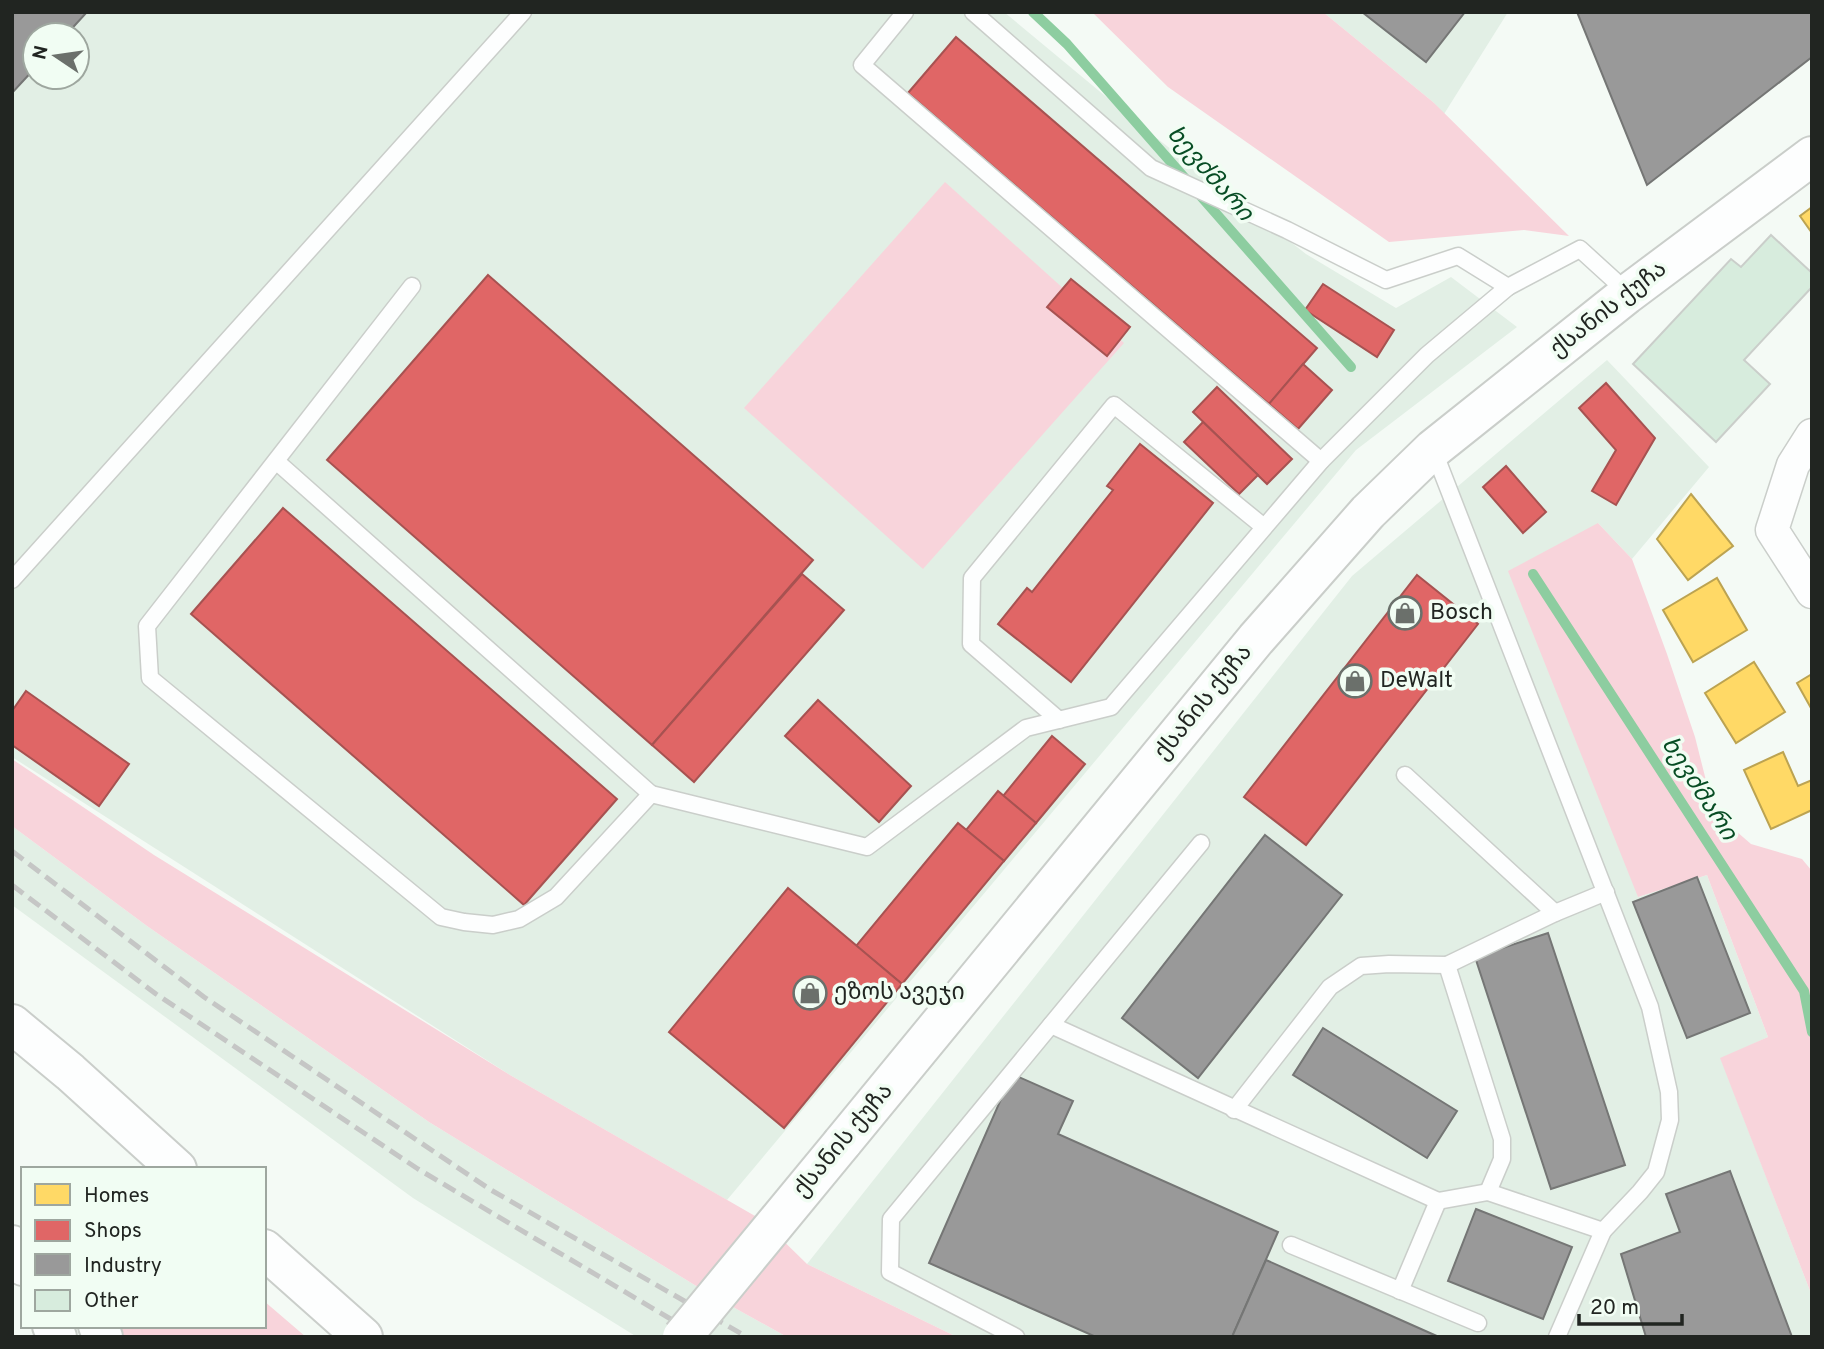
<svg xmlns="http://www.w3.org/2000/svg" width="1824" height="1349" viewBox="0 0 1824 1349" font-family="Overpass,'Noto Sans Georgian',sans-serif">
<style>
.built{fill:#e2efe5;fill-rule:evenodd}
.green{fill:#f8d4db}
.homes{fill:#ffd966;stroke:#bca351;stroke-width:2}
.shops{fill:#e06666;stroke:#a75251;stroke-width:2}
.industry{fill:#999;stroke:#757675;stroke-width:2}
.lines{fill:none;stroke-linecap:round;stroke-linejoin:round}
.stream{stroke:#8dcda0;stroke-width:10}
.building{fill:#d7ecdd;stroke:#caceca;stroke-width:2}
.lane-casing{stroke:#caceca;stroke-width:19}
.street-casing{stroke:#caceca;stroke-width:35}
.secondary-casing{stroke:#caceca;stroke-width:42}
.primary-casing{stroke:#caceca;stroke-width:42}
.lane{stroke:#fdfefe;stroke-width:16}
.street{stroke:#fdfefe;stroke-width:32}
.secondary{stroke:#fdfefe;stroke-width:38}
.primary{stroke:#fdfefe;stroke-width:38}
.rail{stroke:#c5c6c5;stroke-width:5;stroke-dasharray:14 7;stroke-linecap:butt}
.primary-bridge-casing{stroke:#caceca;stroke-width:42;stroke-linecap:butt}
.primary-bridge{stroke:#fdfefe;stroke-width:38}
.labels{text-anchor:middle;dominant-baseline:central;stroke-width:7;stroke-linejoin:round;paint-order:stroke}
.street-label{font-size:23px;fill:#212521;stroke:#f1fdf3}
.poi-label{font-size:23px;fill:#212521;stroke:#f1fdf3;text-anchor:start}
.water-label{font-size:24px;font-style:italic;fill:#074d24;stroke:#f1fdf3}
</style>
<rect width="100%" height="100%" fill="#f4faf5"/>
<g class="built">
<path d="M12,12H1004L1145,129L1306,254L1396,308L1451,277L1517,327L1356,450L727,1200L510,1075L12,757ZM35,35H77V77H35Z"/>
<polygon points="1323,12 1508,12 1444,114 1433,102"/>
<polygon points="1607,360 1709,467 1632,559 1598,523 1638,897 1707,875 1768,1037 1721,1059 1812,1296 1812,1337 957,1337 807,1264 1352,576"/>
<polygon points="12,826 147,926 429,1122 706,1292 787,1337 637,1337 413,1198 12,905"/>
</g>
<g class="green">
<polygon points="1092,12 1323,12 1433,102 1569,236 1524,230 1389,242 1168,87"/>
<polygon points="945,182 1124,343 923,569 744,408"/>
<polygon points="1598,523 1632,559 1667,654 1695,737 1714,812 1751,844 1802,859 1812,871 1812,1296 1720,1058 1768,1037 1707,875 1638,897 1508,571"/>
<polygon points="12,759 154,855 510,1075 762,1220 807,1264 957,1337 787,1337 706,1292 429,1122 147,926 12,826"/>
<polygon points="264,1301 306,1337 112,1337 105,1326 264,1326"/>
</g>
<g class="homes">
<polygon points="1812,207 1812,233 1800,216"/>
<polygon points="1691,494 1733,546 1688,580 1657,539"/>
<polygon points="1717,578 1747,630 1693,662 1663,610"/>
<polygon points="1754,662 1785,712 1736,743 1705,693"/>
<polygon points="1812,674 1812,710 1797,683"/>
<polygon points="1783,752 1798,786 1812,780 1812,810 1771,829 1744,770"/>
</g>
<g class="shops">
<polygon points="956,37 1317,348 1269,404 908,93"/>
<polygon points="488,275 813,560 652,745 327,460"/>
<polygon points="1071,279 1130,327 1107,356 1047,307"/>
<polygon points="1323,284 1394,330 1377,357 1305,310"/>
<polygon points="1303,364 1332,390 1298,429 1269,404"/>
<polygon points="1606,383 1655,438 1616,505 1592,491 1616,450 1579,408"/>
<polygon points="1217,387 1292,459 1267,484 1193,412"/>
<polygon points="1203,422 1258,475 1239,494 1184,442"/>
<polygon points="1140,444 1213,503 1071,682 998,624 1027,588 1032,592 1113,490 1107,486"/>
<polygon points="1506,466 1546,512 1523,533 1483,487"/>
<polygon points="283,508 617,799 524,905 191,614"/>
<polygon points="802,574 844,610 694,782 652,745"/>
<polygon points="1417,575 1478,624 1306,845 1244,797"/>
<polygon points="26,691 129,764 99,806 12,745 12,711"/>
<polygon points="818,700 911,786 879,822 785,736"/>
<polygon points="1052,736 1085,764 1036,823 1003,796"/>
<polygon points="998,791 1036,823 1004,861 966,830"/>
<polygon points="958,823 1004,861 902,984 856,946"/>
<polygon points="788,888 902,984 784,1128 669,1032"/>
</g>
<g class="industry">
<polygon points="12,12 87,12 66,35 35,35 35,68 12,93"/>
<polygon points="1362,12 1465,12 1426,62"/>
<polygon points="1577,12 1812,12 1812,57 1647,185"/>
<polygon points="1265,835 1342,895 1198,1078 1122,1018"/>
<polygon points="1697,877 1750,1013 1687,1038 1633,902"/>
<polygon points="1548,933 1625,1165 1551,1189 1475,957"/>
<polygon points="1323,1028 1457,1111 1427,1158 1293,1075"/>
<polygon points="1012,1074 1073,1101 1058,1134 1278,1232 1232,1337 1096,1337 929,1263"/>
<polygon points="1730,1171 1792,1337 1646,1337 1621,1254 1680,1232 1666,1194"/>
<polygon points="1476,1209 1572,1247 1543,1319 1448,1281"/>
<polygon points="1266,1260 1439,1337 1232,1337"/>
</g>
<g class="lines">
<g class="stream">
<polyline points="1033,12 1067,44 1351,367"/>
<polyline points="1533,574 1804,991 1812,1032"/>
</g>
</g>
<polygon class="building" points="1771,235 1812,273 1812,287 1744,360 1770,384 1716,442 1633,364 1731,259 1741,267"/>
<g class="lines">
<defs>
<g id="lane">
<polyline points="905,12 862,65 1321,461"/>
<polyline points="973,12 1151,168 1287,230 1386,280 1458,256 1508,287 1580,249 1614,280 1626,295"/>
<polyline points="412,286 147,626 150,678 441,917 464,922 493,925 519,919 556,897 651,794 867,847 1026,728 1111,707 1321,461 1427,355 1508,287"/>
<polyline points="276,461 651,794"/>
<polyline points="12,580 523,12"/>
<polyline points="1059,720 971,644 972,578 1114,405 1264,527"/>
<polyline points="1405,775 1555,913"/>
<polyline points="1051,1025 1438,1201 1488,1192 1603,1231 1640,1192 1656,1172 1670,1120 1669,1092 1650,1007 1433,449"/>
<polyline points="1234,1110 1330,987 1361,966 1389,964 1447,965"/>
<polyline points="1488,1192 1502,1159 1502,1139 1447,965 1555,913 1606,892"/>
<polyline points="1291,1245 1478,1323"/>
<polyline points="1400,1291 1438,1201"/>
<polyline points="1016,1337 890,1272 891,1219 1201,843"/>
<polyline points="1557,1337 1603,1231"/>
</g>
<polyline id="street" points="1812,435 1793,465 1772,530 1812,592"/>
<g id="secondary">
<polyline points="12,1024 70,1072 177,1169"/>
<polyline points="12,1245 23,1266"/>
<polyline points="52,1326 57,1337"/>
</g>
<g id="primary">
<polyline points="842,1143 1256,639 1368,512 1433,449 1626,295 1812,156"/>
<polyline points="264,1249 363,1337"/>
<polyline points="98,1326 103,1337"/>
</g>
</defs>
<use href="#lane" class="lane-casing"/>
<use href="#street" class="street-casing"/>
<use href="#secondary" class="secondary-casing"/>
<use href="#primary" class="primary-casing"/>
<use href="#lane" class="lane"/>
<use href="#street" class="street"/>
<use href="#secondary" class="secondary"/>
<use href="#primary" class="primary"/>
<g class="rail">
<polyline points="12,851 204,997 491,1190 747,1337"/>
<polyline points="12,885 156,994 418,1169 701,1337"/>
</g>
<defs>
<polyline id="primary-bridge" points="682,1337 842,1143"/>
</defs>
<use href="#primary-bridge" class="primary-bridge-casing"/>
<use href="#primary-bridge" class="primary-bridge"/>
</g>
<defs>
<symbol id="shop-ring" viewBox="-11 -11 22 22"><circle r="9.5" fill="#f1fdf3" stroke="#6b706b" stroke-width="1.5"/><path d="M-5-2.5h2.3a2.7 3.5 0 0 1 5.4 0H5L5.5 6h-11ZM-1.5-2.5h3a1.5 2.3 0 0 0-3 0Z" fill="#6b706b"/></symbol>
</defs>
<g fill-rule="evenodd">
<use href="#shop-ring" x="1386" y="594" width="38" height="38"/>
<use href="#shop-ring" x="1336" y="662" width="38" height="38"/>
<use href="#shop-ring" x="791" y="974" width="38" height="38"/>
</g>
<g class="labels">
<g class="street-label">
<text transform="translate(1609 310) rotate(-38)">ქსანის ქუჩა</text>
<text transform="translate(1204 703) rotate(-51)">ქსანის ქუჩა</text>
<text transform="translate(844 1141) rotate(-50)">ქსანის ქუჩა</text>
</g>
<g class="poi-label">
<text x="1430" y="613">Bosch</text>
<text x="1380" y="681">DeWalt</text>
<text x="834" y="993">ეზოს ავეჯი</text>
</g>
<g class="water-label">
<text transform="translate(1209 174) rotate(49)">ხევძმარი</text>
<text transform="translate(1698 789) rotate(57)">ხევძმარი</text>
</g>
</g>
<rect width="1824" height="1349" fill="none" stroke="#212521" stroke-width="28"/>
<rect x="21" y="1167" width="245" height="161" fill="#f1fdf3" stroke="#9ea79f" stroke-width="2"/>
<rect x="35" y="1184" width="35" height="21" fill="#ffd966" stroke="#9ea79f" stroke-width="2"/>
<text x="84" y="1202" font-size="21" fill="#212521">Homes</text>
<rect x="35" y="1220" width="35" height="21" fill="#e06666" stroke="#9ea79f" stroke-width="2"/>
<text x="84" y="1237" font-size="21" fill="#212521">Shops</text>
<rect x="35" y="1254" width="35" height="21" fill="#999999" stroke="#9ea79f" stroke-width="2"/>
<text x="84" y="1272" font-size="21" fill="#212521">Industry</text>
<rect x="35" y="1290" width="35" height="21" fill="#d7ecdd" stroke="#9ea79f" stroke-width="2"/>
<text x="84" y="1307" font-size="21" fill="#212521">Other</text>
<g transform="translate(56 56) rotate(283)"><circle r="33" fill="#f1fdf3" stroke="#9ea79f" stroke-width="2"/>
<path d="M0-5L12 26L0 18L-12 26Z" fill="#6b706b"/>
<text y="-10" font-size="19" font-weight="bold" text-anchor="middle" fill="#212521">N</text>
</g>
<path d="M1579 1314v10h103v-10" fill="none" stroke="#212521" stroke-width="3.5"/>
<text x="1590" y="1314" font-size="21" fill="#212521" stroke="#f1fdf3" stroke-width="5" paint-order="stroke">20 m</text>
</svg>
